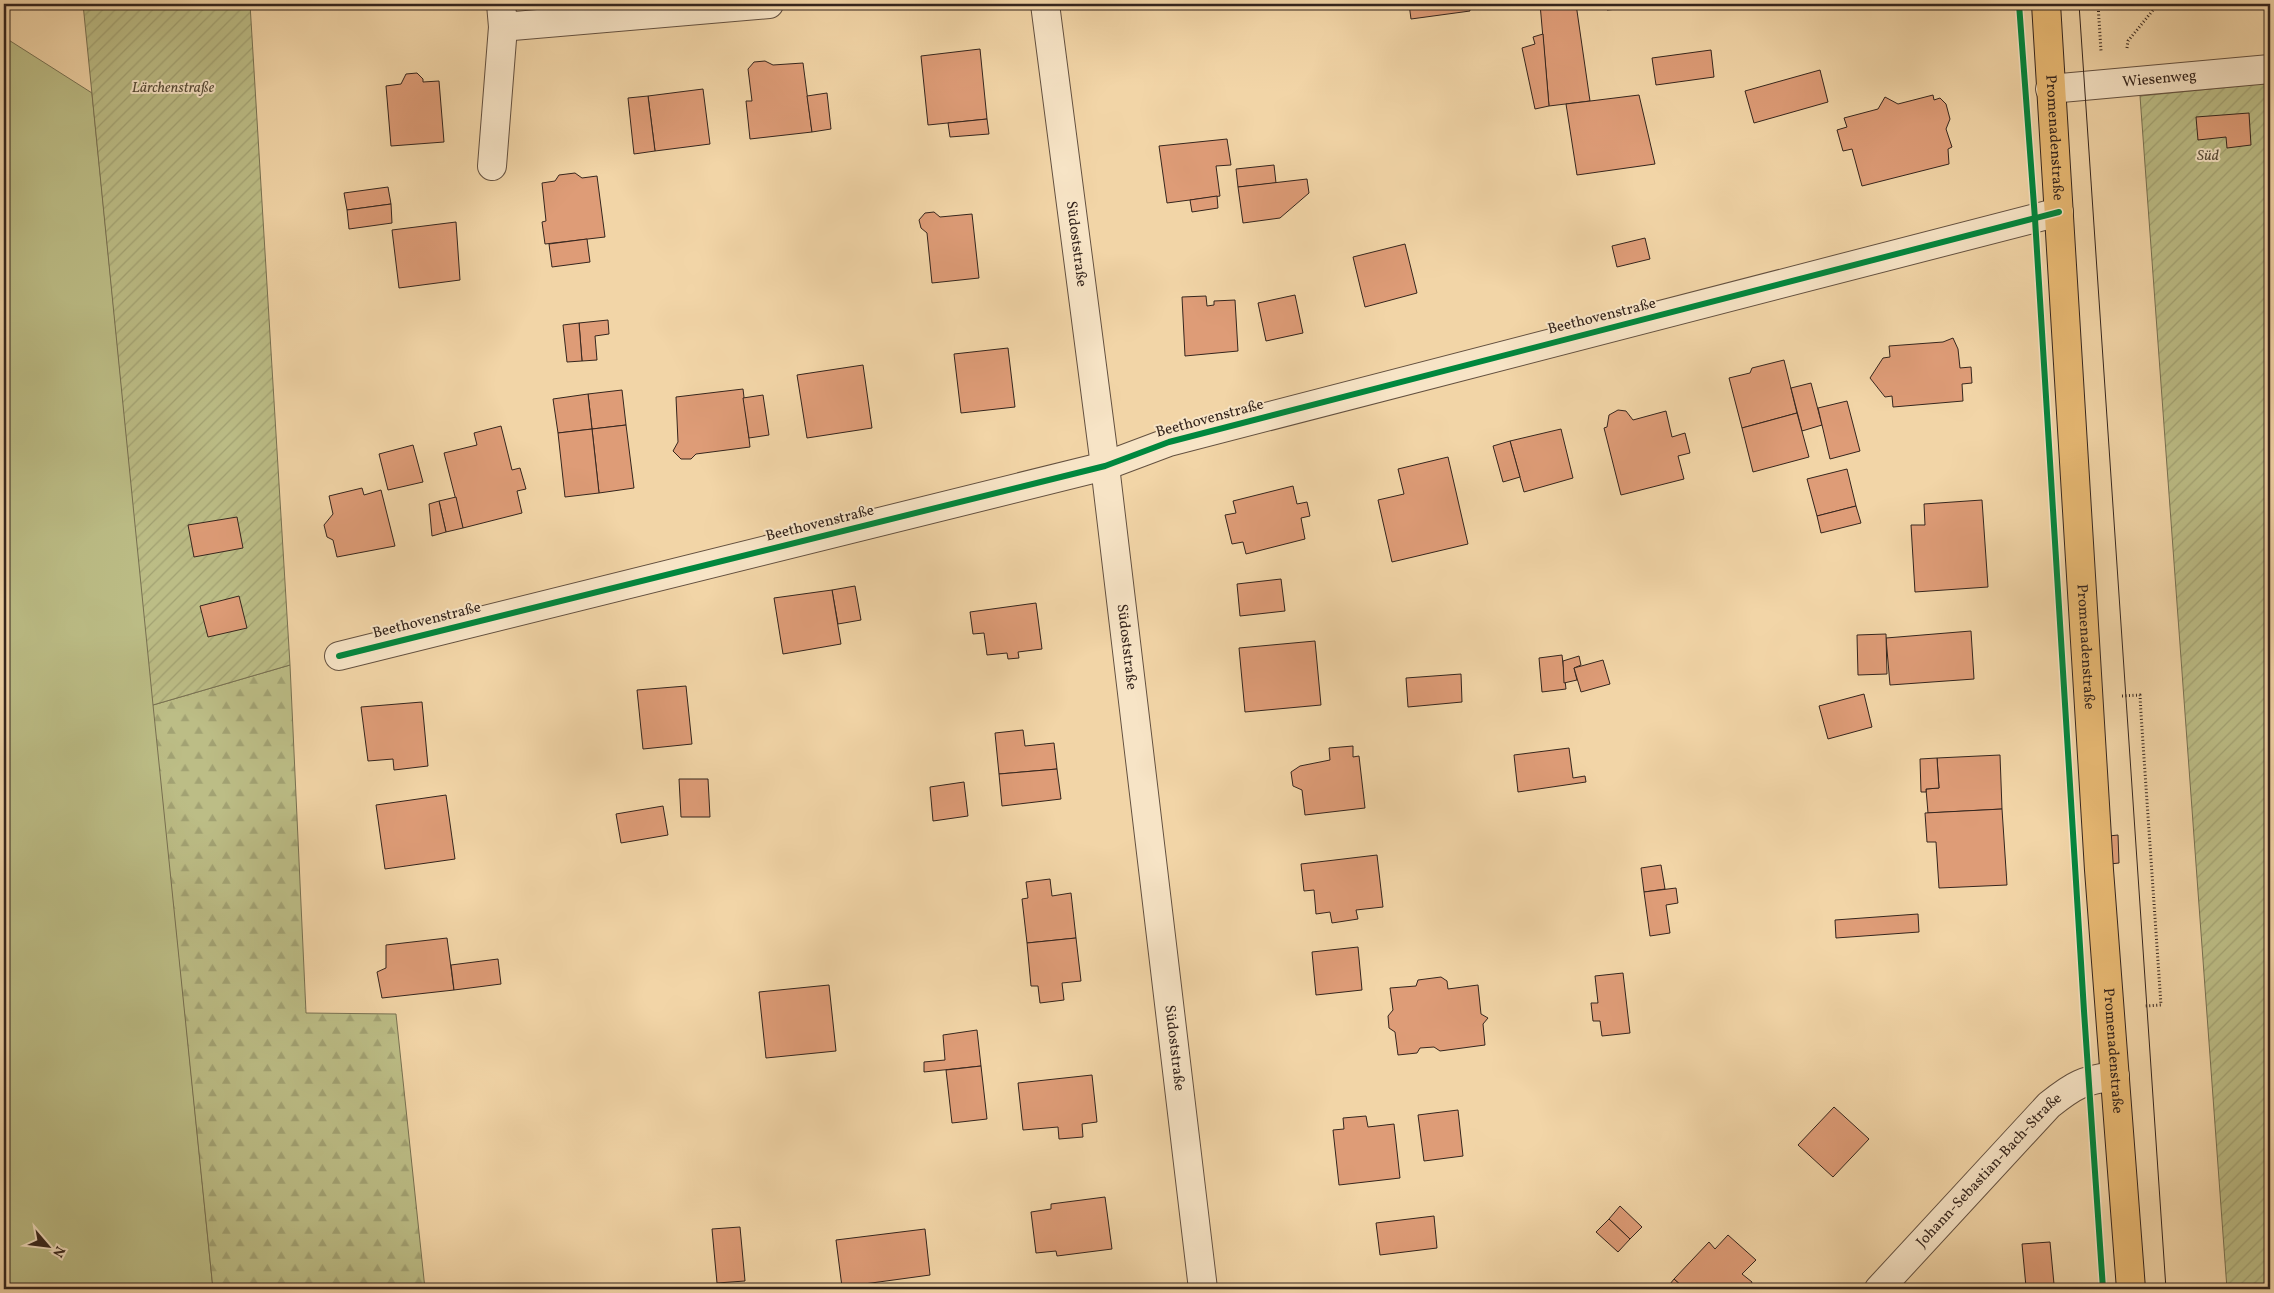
<svg xmlns="http://www.w3.org/2000/svg" width="2274" height="1293" viewBox="0 0 2274 1293" font-family="Vollkorn,serif">
<style>
.grass{fill:#bcbd86;stroke:#787152}
.forest{fill:url(#forest-firs);stroke:#787152}
.garden{fill:url(#garden-furrows);stroke:#787152}
.building{fill:#de9c77;stroke:#35251d}
.lines{fill:none;stroke-linecap:round;stroke-linejoin:round}
.minor-casing{stroke:#645140;stroke-width:30}
.major-casing{stroke:#35251d;stroke-width:30}
.path{stroke:#35251d;stroke-width:3;stroke-dasharray:1 2.5;stroke-linecap:butt}
.minor{stroke:#f7e4c6;stroke-width:28}
.major{stroke:#e9ba74;stroke-width:28}
.tram{stroke:#35251d;stroke-width:1}
.cycleway-casing{stroke:#f7e4c6;stroke-width:9}
.cycleway{stroke:#00873e;stroke-width:6}
.labels{text-anchor:middle;dominant-baseline:central;stroke-width:4;stroke-linejoin:round;paint-order:stroke}
.street-label{font-size:15px;fill:#35251d;stroke:#f7e4c6}
.park-label{font-size:15px;font-style:italic;fill:#574b37;stroke:#f7e4c6}
</style>
<defs>
<pattern id="forest-firs" width="22" height="20" patternUnits="userSpaceOnUse" patternTransform="scale(1.25)"><rect width="22" height="20" fill="#bcbd86"/><path d="M5 1l3.5 6h-7zM16 11l3.5 6h-7z" fill="#a2a273"/></pattern>
<pattern id="garden-furrows" width="10" height="10" patternUnits="userSpaceOnUse" patternTransform="scale(1.25)"><rect width="10" height="10" fill="#bcbd86"/><path d="M-1 1l2-2M0 10L10 0M9 11l2-2" fill="none" stroke="#a2a273"/></pattern>
</defs>
<rect width="100%" height="100%" fill="#f2d5a7"/>
<filter id="stains"><feTurbulence type="fractalNoise" baseFrequency=".004" numOctaves="4"/><feColorMatrix values="0 0 0 0 .2 0 0 0 0 .09 0 0 0 0 .02 0 0 0 .5 -.17"/></filter>
<radialGradient id="worn" r=".72"><stop offset=".6" stop-color="#630" stop-opacity="0"/><stop offset="1" stop-color="#630" stop-opacity=".3"/></radialGradient>
<polygon class="grass" points="4,37 92,93 213,1289 4,1289"/>
<polygon class="forest" points="290,665 306,1013 396,1014 425,1289 213,1289 153,705"/>
<g class="garden">
<polygon points="83,4 250,4 290,665 153,705"/>
<polygon points="2270,83 2270,1289 2227,1289 2140,96"/>
</g>
<g class="building">
<polygon points="364,4 387,4 364,7"/>
<polygon points="1409,4 1469,4 1470,11 1411,19"/>
<polygon points="1540,4 1576,4 1590,101 1549,106"/>
<polygon points="1607,4 1672,4 1607,10"/>
<polygon points="1543,34 1549,106 1535,109 1522,48 1535,44 1533,37"/>
<polygon points="980,49 987,119 928,125 921,56"/>
<polygon points="1711,50 1714,77 1656,85 1652,58"/>
<polygon points="765,61 773,65 803,63 812,132 750,139 746,101 752,101 748,69 754,62"/>
<polygon points="1820,70 1828,102 1754,123 1745,91"/>
<polygon points="417,73 423,79 423,82 439,81 444,142 391,146 386,86 401,84 406,74"/>
<polygon points="703,89 710,144 655,151 648,96"/>
<polygon points="827,93 831,129 812,132 807,96"/>
<polygon points="1639,95 1655,164 1577,175 1566,104"/>
<polygon points="1933,95 1934,100 1940,98 1946,104 1950,119 1946,129 1952,147 1948,149 1949,164 1862,186 1852,149 1843,151 1837,130 1847,127 1844,118 1878,109 1885,97 1898,104"/>
<polygon points="648,96 655,151 634,154 628,98"/>
<polygon points="2249,113 2251,145 2227,148 2226,137 2198,140 2196,117"/>
<polygon points="987,119 989,134 950,137 948,123"/>
<polygon points="1227,139 1231,165 1216,166 1220,196 1167,203 1159,146"/>
<polygon points="1274,165 1276,183 1238,187 1236,169"/>
<polygon points="575,173 582,178 597,176 605,237 545,244 542,222 546,221 542,183 555,181 559,175"/>
<polygon points="1307,179 1309,193 1280,218 1243,223 1238,187"/>
<polygon points="388,187 391,204 347,210 344,193"/>
<polygon points="1217,196 1218,208 1192,212 1190,200"/>
<polygon points="391,204 392,223 349,229 347,210"/>
<polygon points="934,212 940,217 972,214 979,278 932,283 927,233 921,228 919,220 925,213"/>
<polygon points="456,222 460,280 399,288 392,230"/>
<polygon points="1645,238 1650,259 1617,267 1612,246"/>
<polygon points="587,239 590,262 552,267 549,244"/>
<polygon points="1405,244 1417,293 1365,307 1353,257"/>
<polygon points="1295,295 1303,333 1266,341 1258,303"/>
<polygon points="1206,296 1207,306 1214,305 1214,301 1235,300 1238,351 1185,356 1182,297"/>
<polygon points="608,320 609,334 595,336 597,360 582,361 579,323"/>
<polygon points="579,323 582,361 567,362 563,325"/>
<polygon points="1953,338 1958,349 1960,368 1971,367 1972,383 1962,384 1963,401 1893,407 1892,396 1885,397 1870,378 1883,358 1890,357 1889,346 1943,342"/>
<polygon points="1008,348 1015,407 961,413 954,354"/>
<polygon points="1784,360 1797,413 1742,428 1729,378 1750,373 1752,368"/>
<polygon points="863,365 872,428 807,438 797,375"/>
<polygon points="1811,383 1822,425 1802,431 1791,388"/>
<polygon points="743,389 750,447 696,454 691,459 681,459 673,451 678,442 676,397"/>
<polygon points="622,390 626,425 592,429 588,394"/>
<polygon points="588,394 592,429 558,433 553,399"/>
<polygon points="763,395 769,435 749,438 743,398"/>
<polygon points="1847,401 1860,451 1830,459 1818,408"/>
<polygon points="1618,410 1626,411 1633,420 1666,411 1672,437 1685,433 1690,453 1678,456 1684,479 1621,495 1604,428 1607,427 1609,415"/>
<polygon points="1797,413 1809,457 1753,472 1742,428"/>
<polygon points="626,425 634,488 599,493 592,429"/>
<polygon points="501,426 512,470 520,468 526,489 517,491 522,513 463,528 444,453 477,445 474,433"/>
<polygon points="592,429 599,493 565,497 558,433"/>
<polygon points="1561,429 1573,478 1524,492 1510,441"/>
<polygon points="1510,441 1520,477 1503,482 1493,446"/>
<polygon points="413,445 423,482 388,490 379,454"/>
<polygon points="1448,457 1468,544 1392,562 1378,500 1404,494 1398,469"/>
<polygon points="1847,469 1856,506 1817,516 1807,479"/>
<polygon points="1293,486 1297,504 1307,502 1310,516 1301,518 1305,539 1246,554 1243,542 1232,544 1225,515 1236,513 1233,501"/>
<polygon points="362,488 364,495 381,490 395,546 337,557 333,540 327,537 324,525 333,514 329,496"/>
<polygon points="456,497 463,528 446,532 439,501"/>
<polygon points="1982,500 1988,587 1915,592 1911,525 1925,525 1924,504"/>
<polygon points="439,501 446,532 432,536 429,504"/>
<polygon points="1856,506 1861,523 1821,533 1817,516"/>
<polygon points="237,517 243,548 194,557 188,525"/>
<polygon points="1281,579 1285,611 1240,616 1237,584"/>
<polygon points="855,586 861,620 838,624 832,590"/>
<polygon points="832,590 841,644 783,654 774,598"/>
<polygon points="239,596 247,628 208,637 200,606"/>
<polygon points="1036,603 1042,649 1018,652 1019,658 1008,659 1007,653 987,655 984,633 973,634 970,612"/>
<polygon points="1971,631 1974,679 1890,685 1886,638"/>
<polygon points="1886,634 1887,674 1858,675 1857,635"/>
<polygon points="1315,641 1321,705 1245,712 1239,648"/>
<polygon points="1562,655 1566,689 1542,692 1539,658"/>
<polygon points="1579,656 1581,665 1574,668 1577,680 1564,683 1563,661"/>
<polygon points="1603,660 1610,684 1581,692 1574,668"/>
<polygon points="1461,674 1462,702 1408,707 1406,678"/>
<polygon points="686,686 692,744 643,749 637,690"/>
<polygon points="1864,694 1872,727 1828,739 1819,706"/>
<polygon points="422,702 428,766 394,770 393,759 368,761 361,707"/>
<polygon points="1023,730 1025,746 1054,743 1057,769 999,774 995,733"/>
<polygon points="1353,746 1353,757 1359,756 1365,808 1305,815 1302,790 1293,786 1291,772 1300,766 1330,760 1329,748"/>
<polygon points="1569,748 1573,778 1585,776 1586,782 1518,792 1514,755"/>
<polygon points="2000,755 2002,809 1928,813 1926,789 1939,788 1937,758"/>
<polygon points="1937,758 1939,788 1926,789 1926,792 1921,792 1920,759"/>
<polygon points="1057,769 1061,799 1002,806 999,774"/>
<polygon points="679,779 708,779 710,817 681,817"/>
<polygon points="964,782 968,816 933,821 930,787"/>
<polygon points="446,795 455,859 385,869 376,805"/>
<polygon points="663,806 668,835 621,843 616,814"/>
<polygon points="2002,809 2007,885 1939,888 1936,842 1927,842 1925,813"/>
<polygon points="2118,835 2119,863 2110,864 2109,836"/>
<polygon points="1377,855 1383,907 1356,910 1358,919 1332,923 1330,912 1316,914 1314,890 1304,891 1301,864"/>
<polygon points="1661,865 1665,889 1644,892 1641,868"/>
<polygon points="1050,879 1052,896 1071,893 1076,938 1027,943 1022,899 1028,898 1026,882"/>
<polygon points="1676,888 1678,903 1666,905 1670,933 1650,936 1644,892"/>
<polygon points="1918,914 1919,932 1836,938 1835,920"/>
<polygon points="447,938 454,990 382,998 377,972 386,968 386,945"/>
<polygon points="1076,938 1081,981 1062,983 1064,1000 1040,1003 1038,986 1031,986 1027,943"/>
<polygon points="1358,947 1362,990 1316,995 1312,952"/>
<polygon points="498,959 501,984 454,990 451,965"/>
<polygon points="1623,973 1630,1033 1602,1036 1600,1021 1593,1021 1591,1003 1598,1003 1595,976"/>
<polygon points="1441,977 1447,981 1448,989 1478,985 1481,1014 1488,1018 1483,1024 1485,1045 1440,1051 1434,1047 1420,1048 1417,1053 1398,1055 1395,1032 1389,1028 1388,1016 1393,1010 1390,988 1416,986 1418,980"/>
<polygon points="829,985 836,1051 766,1058 759,992"/>
<polygon points="977,1030 981,1066 924,1072 924,1062 945,1060 943,1035"/>
<polygon points="981,1066 987,1119 952,1123 946,1070"/>
<polygon points="1092,1075 1097,1122 1082,1124 1083,1137 1059,1139 1058,1127 1023,1130 1018,1083"/>
<polygon points="1834,1107 1869,1139 1833,1177 1798,1145"/>
<polygon points="1458,1110 1463,1156 1424,1161 1418,1115"/>
<polygon points="1366,1116 1368,1127 1394,1124 1400,1178 1339,1185 1333,1130 1344,1129 1343,1118"/>
<polygon points="1105,1197 1112,1249 1057,1256 1056,1251 1036,1253 1031,1212 1051,1209 1051,1204"/>
<polygon points="1620,1206 1642,1227 1630,1239 1609,1219"/>
<polygon points="1434,1216 1437,1248 1380,1255 1376,1223"/>
<polygon points="1609,1219 1630,1239 1618,1252 1596,1232"/>
<polygon points="740,1227 745,1281 717,1283 712,1229"/>
<polygon points="925,1229 930,1275 842,1287 836,1240"/>
<polygon points="1728,1235 1756,1260 1742,1274 1752,1282 1749,1289 1685,1289 1674,1279 1709,1242 1715,1249"/>
<polygon points="2050,1242 2054,1284 2026,1287 2022,1244"/>
<polygon points="1674,1279 1685,1289 1666,1289"/>
</g>
<g class="lines">
<defs>
<g id="minor">
<polyline points="501,4 503,27 769,4"/>
<path id="s1" d="M1045,4L1105,466L1203,1289"/>
<path id="s2" d="M2050,89L2270,69"/>
<polyline points="492,166 503,27"/>
<polyline points="339,656 1105,466 1169,442 2059,212"/>
<path id="s3" d="M1879,1289L2049,1105C2074,1085 2083,1080 2115,1076"/>
</g>
<g id="major">
<path id="s4" d="M2046,4L2099,870L2131,1289"/>
</g>
</defs>
<use href="#minor" class="minor-casing"/>
<use href="#major" class="major-casing"/>
<g class="path">
<polyline points="2098,4 2101,51"/>
<polyline points="2127,48 2128,41 2158,4"/>
<polyline points="2122,696 2140,695 2141,714 2161,1005 2144,1006"/>
</g>
<use href="#minor" class="minor"/>
<use href="#major" class="major"/>
<polyline class="tram" points="2079,4 2166,1289"/>
<defs>
<g id="cycleway">
<polyline points="2019,4 2035,219 2084,1011 2103,1289"/>
<polyline points="339,656 1105,466 1169,442 2059,212"/>
</g>
</defs>
<use href="#cycleway" class="cycleway-casing"/>
<use href="#cycleway" class="cycleway"/>
</g>
<g class="labels">
<g class="street-label">
<text stroke="none"><textPath href="#s2" startOffset="110">Wiesenweg</textPath></text>
<text stroke="none"><textPath href="#s4" startOffset="134">Promenadenstraße</textPath></text>
<text stroke="none"><textPath href="#s1" startOffset="242">Südoststraße</textPath></text>
<text transform="translate(1602 317) rotate(-14)">Beethovenstraße</text>
<text transform="translate(1210 419) rotate(-15)">Beethovenstraße</text>
<text transform="translate(820 524) rotate(-14)">Beethovenstraße</text>
<text transform="translate(427 621) rotate(-14)">Beethovenstraße</text>
<text stroke="none"><textPath href="#s1" startOffset="648">Südoststraße</textPath></text>
<text stroke="none"><textPath href="#s4" startOffset="644">Promenadenstraße</textPath></text>
<text stroke="none"><textPath href="#s1" startOffset="1052">Südoststraße</textPath></text>
<text stroke="none"><textPath href="#s4" startOffset="1049">Promenadenstraße</textPath></text>
<text stroke="none"><textPath href="#s3" startOffset="162">Johann-Sebastian-Bach-Straße</textPath></text>
</g>
<g class="park-label">
<text x="173" y="88">Lärchenstraße</text>
<text x="2208" y="156">Süd</text>
</g>
</g>
<rect width="2274" height="1293" fill="none" stroke="#f2d5a7" stroke-width="20"/>
<rect x="5" y="5" width="2264" height="1283" fill="none" stroke="#35251d" stroke-width="2.5"/>
<rect x="10" y="10" width="2254" height="1273" fill="none" stroke="#35251d"/>
<g transform="translate(48 1246) rotate(118)" stroke="#f7e4c6" stroke-width="4" paint-order="stroke">
<path d="M0-4L9 19L0 12L-9 19Z" fill="#35251d"/>
<text y="-8" font-size="14" font-weight="bold" text-anchor="middle" fill="#35251d">N</text>
</g>
<rect width="100%" height="100%" filter="url(#stains)"/>
<rect width="100%" height="100%" fill="url(#worn)"/>
</svg>
